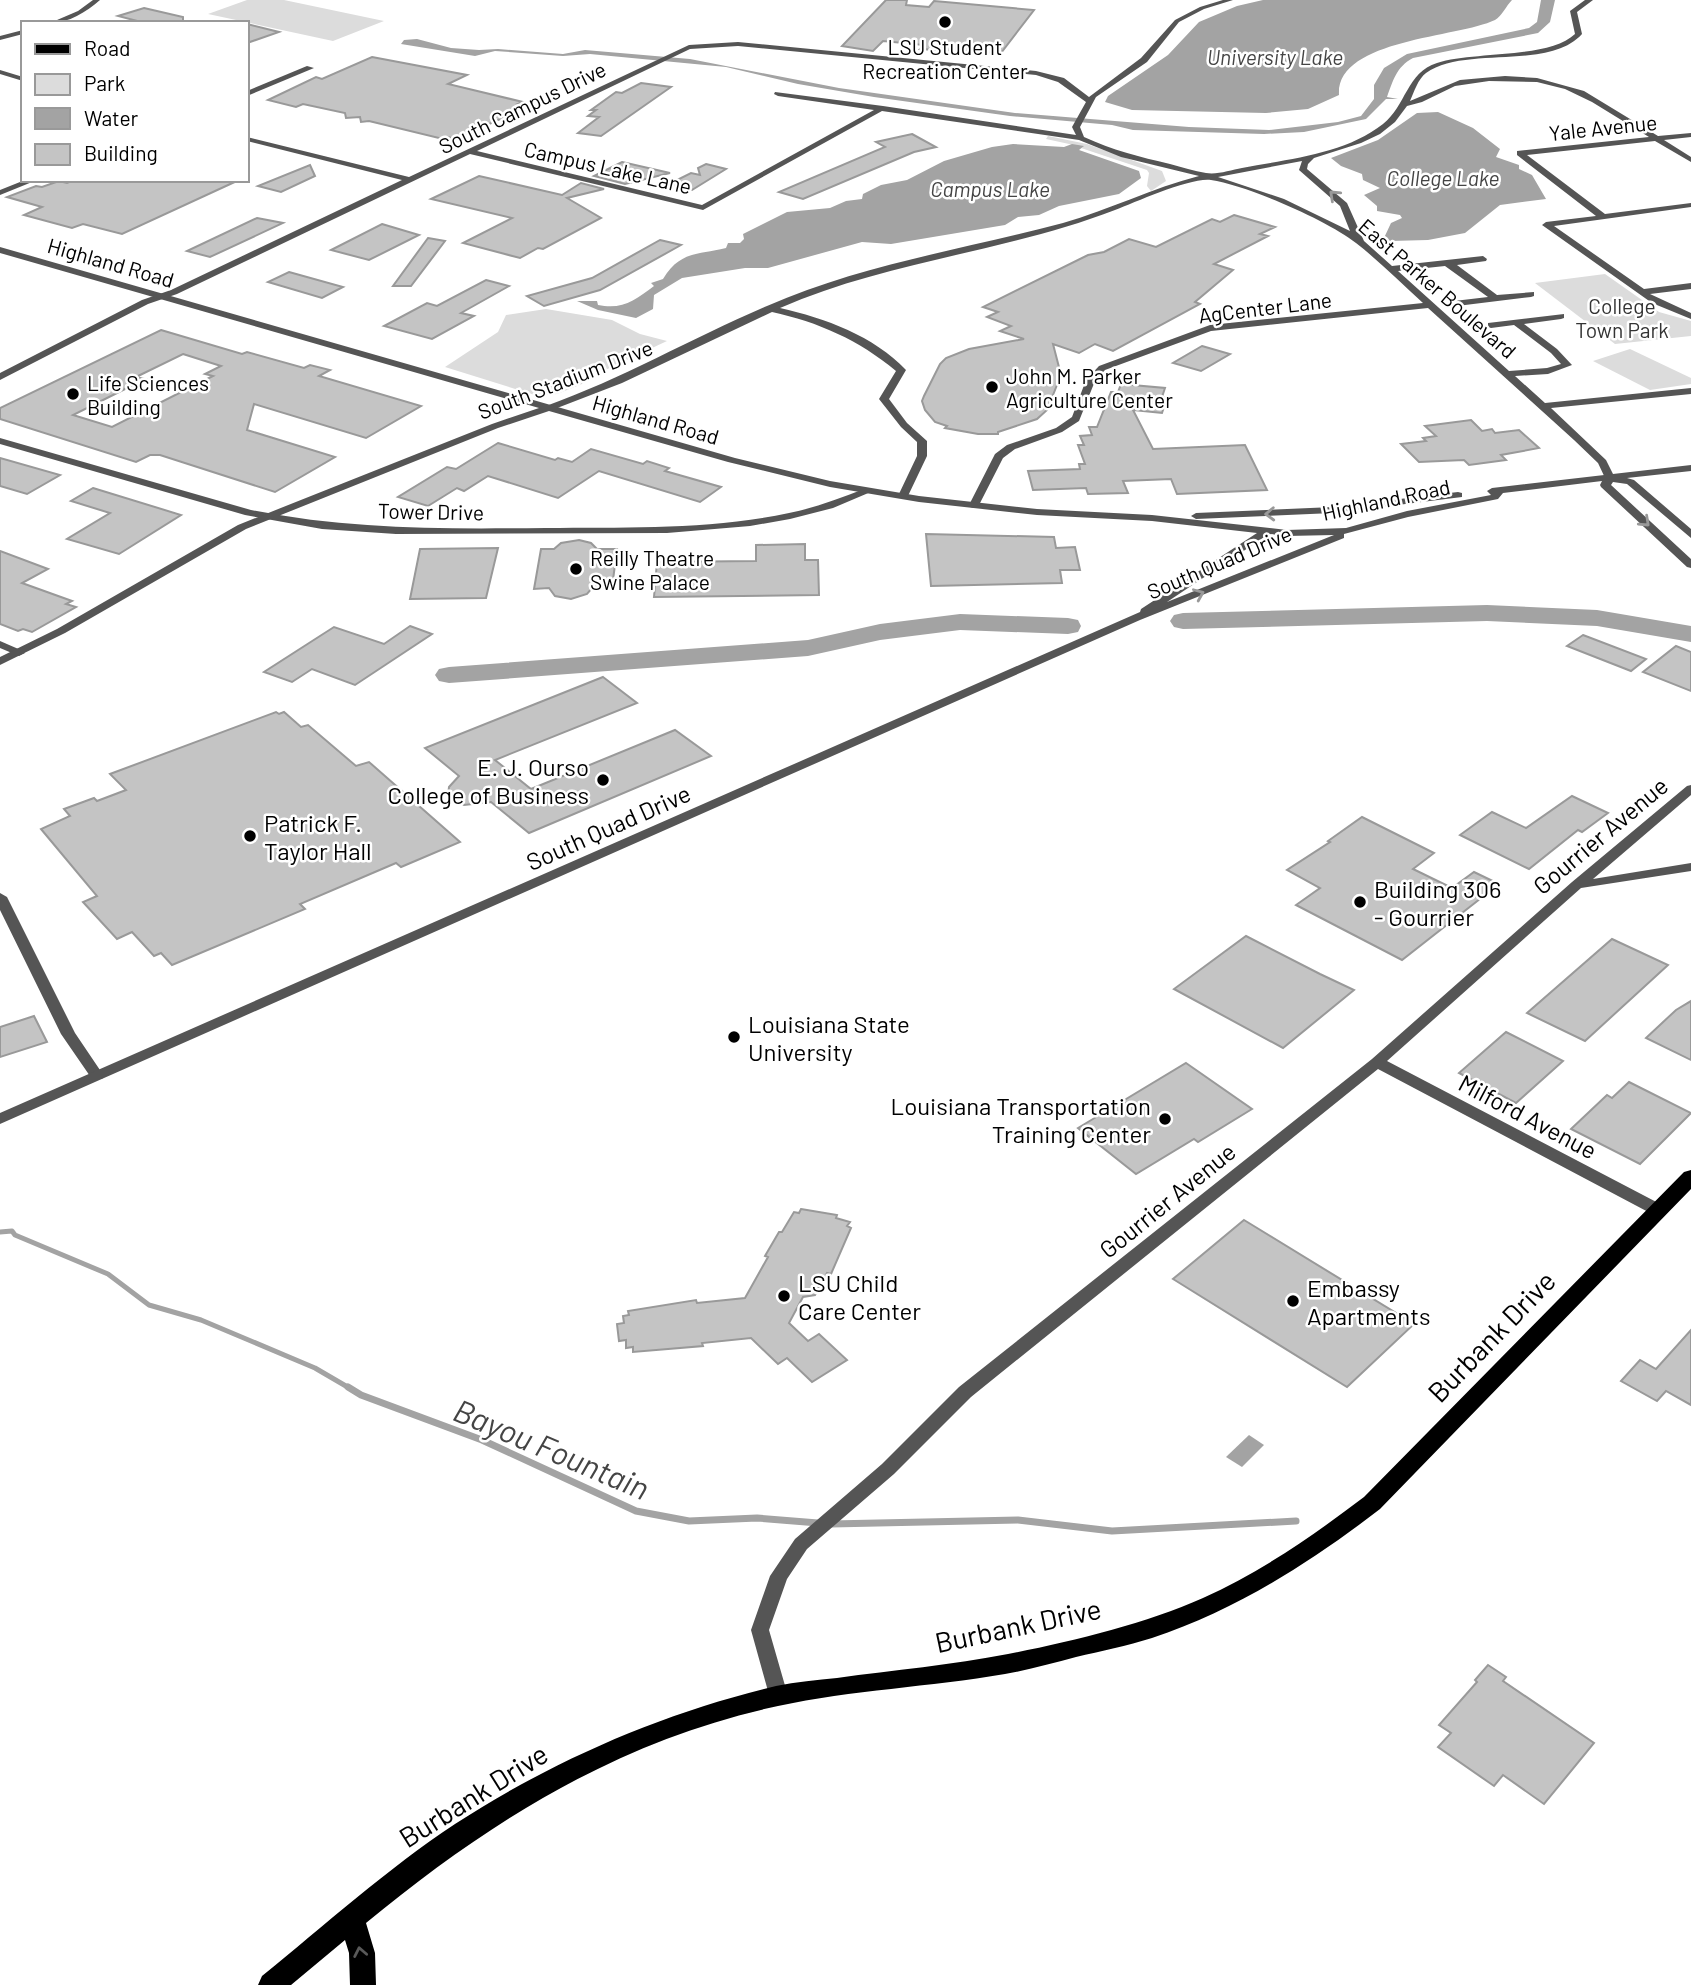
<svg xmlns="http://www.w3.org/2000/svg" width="1691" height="1985" viewBox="0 0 1691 1985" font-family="Barlow,sans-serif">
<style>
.green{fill:#dcdcdc}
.water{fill:#a3a3a3}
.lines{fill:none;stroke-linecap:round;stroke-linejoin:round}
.stream-far1{stroke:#a3a3a3;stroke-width:5}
.stream{stroke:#a3a3a3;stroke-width:7}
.river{fill:#a3a3a3;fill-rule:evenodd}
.building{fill:#c4c4c4;stroke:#999;stroke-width:2;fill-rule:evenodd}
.minor{fill:#555;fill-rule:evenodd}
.tertiary{fill:#555;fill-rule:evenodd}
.primary{fill:#000;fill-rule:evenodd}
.oneway{stroke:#999}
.oneway2{stroke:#595959}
.poi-dot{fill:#000;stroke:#fff;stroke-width:2.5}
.labels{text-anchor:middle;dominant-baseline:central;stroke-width:5;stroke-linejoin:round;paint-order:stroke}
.far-poi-label{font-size:21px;fill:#000;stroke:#fff;text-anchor:start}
.far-water-label{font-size:21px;font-style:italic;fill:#444;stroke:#fff}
.far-street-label{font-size:21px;fill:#000;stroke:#fff}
.far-park-label{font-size:21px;fill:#333;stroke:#fff}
.poi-label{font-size:24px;fill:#000;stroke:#fff;text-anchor:start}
.street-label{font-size:24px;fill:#000;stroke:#fff}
.near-street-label{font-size:28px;fill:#000;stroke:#fff}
.near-water-label{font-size:32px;font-style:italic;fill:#444;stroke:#fff}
</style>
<rect width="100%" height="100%" fill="#fff"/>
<g class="green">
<polygon points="247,0 284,0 384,21 333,41 208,14"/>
<polygon points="1048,136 1087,144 1162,171 1166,181 1151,191 1147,186 1149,173 1147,170 1081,148 1083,147 1046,139"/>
<polygon points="1605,274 1659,312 1691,321 1691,336 1615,344 1535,283"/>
<polygon points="546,309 612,320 640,334 667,341 584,380 582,384 557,394 538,396 445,367 498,332 506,315"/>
<polygon points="1630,349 1691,378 1691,384 1650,390 1593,361"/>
</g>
<g class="water">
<path d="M1263,0H1512C1506,6 1502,16 1495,20C1457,38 1336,39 1339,95L1308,109L1266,113L1132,110L1105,102L1108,96L1168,55L1199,22L1237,6Z"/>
<path d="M1541,0H1555L1550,22L1538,33L1413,58C1396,67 1393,81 1387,97L1398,99H1386L1366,119L1304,132L1264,134L1133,130L1112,125L1010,116L874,97L798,84L726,67L590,54L563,56L495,51L475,56L401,44L404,40L417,39L451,48L479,50L498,49L563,54L585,50L690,59L839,88L1015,113L1189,127L1269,130L1338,122L1361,116L1374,99V85L1384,68L1407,54L1529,28L1537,22Z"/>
<polygon points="1438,112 1473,128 1500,149 1496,157 1519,165 1519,169 1532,175 1546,199 1500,205 1465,233 1428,240 1390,241 1384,238 1391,223 1402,218 1400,215 1377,211 1377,206 1364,195 1380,188 1363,180 1362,174 1341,166 1331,158 1378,140 1417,113"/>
<path d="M1013,144L1064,147L1072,144L1084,146L1079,150L1139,171L1141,178L1119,194L1059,206L1039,215L1018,217L1005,225L891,244L862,242L768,268H745L682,278L654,295L653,309L636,318L598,310L577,301H597L598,305C623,310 635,300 654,286L651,283L663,279C680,251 697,255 726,248L728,243H740L744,239L743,234L787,212L830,208L846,201L862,199L863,194L881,185L907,180L944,161L992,147Z"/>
<polygon points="1249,1435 1264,1445 1242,1467 1226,1457"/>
</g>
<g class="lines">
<polyline class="stream-far1" points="0,1232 12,1231 15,1235 108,1274 149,1305 201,1320 315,1368 351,1389"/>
<g class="stream">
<polyline points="348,1387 361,1395 482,1440 636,1511 689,1521 757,1518 818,1523"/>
<polyline points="831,1524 1018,1520 1112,1531 1296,1521"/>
</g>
<g class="river">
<polygon points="1487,605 1597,610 1691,626 1691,642 1597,626 1487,621 1183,629 1174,627 1170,621 1174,615 1183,613"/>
<polygon points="960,614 1068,618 1078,620 1081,626 1078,632 1068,634 960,630 880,640 808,656 449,683 439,681 435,675 439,669 449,667 808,640 880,624"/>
</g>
</g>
<g class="building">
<polygon points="886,0 907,0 906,5 929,7 934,1 1034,10 1001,53 920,49 924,45 883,41 873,51 842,46"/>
<polygon points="144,8 183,17 183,23 145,23 118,16"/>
<polygon points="247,24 279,32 247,43"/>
<polygon points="372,57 467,75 448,84 523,102 518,104 527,107 456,139 448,137 443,139 369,121 361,122 360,117 346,118 345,113 303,104 296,107 268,100 316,77 322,79"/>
<polygon points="641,83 671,87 601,136 578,133 599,117 588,116 596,110 591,110 616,92 622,93"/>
<polygon points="912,134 936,147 914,152 803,199 779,192 885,147 876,142"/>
<polygon points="622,162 670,173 625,184 594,176"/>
<polygon points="706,164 726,169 692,190 669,184 691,173 700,175 698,168"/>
<polygon points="310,165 315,176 281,192 258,186"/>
<polygon points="479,176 562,195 581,183 604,189 567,198 601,218 543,249 538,248 520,258 463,243 512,218 431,199"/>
<polygon points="74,180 239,180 122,234 83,224 72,228 24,215 42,207 7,197 36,186 42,187 59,181 67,183"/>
<polygon points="1234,215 1275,227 1260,234 1268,236 1214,264 1233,270 1195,302 1200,304 1113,351 1095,344 1079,353 1053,344 1061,375 1047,410 1037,419 998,432 998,434 978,434 945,428 947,426 935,422 925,410 922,401 924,396 940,364 946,358 969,349 1024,339 1000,331 1011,326 987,317 998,312 983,307 1088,255 1104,252 1129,239 1156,247 1212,219 1220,222"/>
<polygon points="257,218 283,223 210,257 187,251"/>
<polygon points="382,224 419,235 369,260 331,250"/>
<polygon points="428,238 445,241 411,286 393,286"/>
<polygon points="660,240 681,245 600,290 544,306 527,296 592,278"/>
<polygon points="289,272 343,287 322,298 268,282"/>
<polygon points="486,280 509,286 461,313 474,316 432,339 384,326 427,303 437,306"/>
<path d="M161,330L242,354L247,352L304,368L310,365L330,370L319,376L421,406L366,438L254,404L247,430L335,457L275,492L160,455H150L136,462L0,419V408ZM183,354L221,366L205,374L213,376L112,427L73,415L145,379L136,377Z"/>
<polygon points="1202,346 1230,354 1201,371 1173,363"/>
<polygon points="1121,384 1165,388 1162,397 1167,398 1162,413 1133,410 1153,449 1245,445 1267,490 1177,494 1171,479 1123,481 1128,493 1088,494 1086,488 1033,490 1028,471 1080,469 1079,464 1085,464 1078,445 1084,445 1080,436 1092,435 1089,427 1097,427 1111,392 1118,392"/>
<polygon points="1471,420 1482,431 1492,429 1495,433 1519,430 1539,448 1501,455 1506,460 1469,465 1464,460 1419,462 1401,444 1426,441 1423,438 1436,436 1425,426"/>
<polygon points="498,443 555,460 558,458 572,462 591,449 643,464 647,461 669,468 665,471 721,487 700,502 599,471 558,498 488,476 464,491 457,488 428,506 398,497 447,467 456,469"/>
<polygon points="0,458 60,475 27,494 0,486"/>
<polygon points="93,488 181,515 119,554 67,539 110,513 71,501"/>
<polygon points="926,534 1054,537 1056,548 1075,547 1080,570 1060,570 1062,583 931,586"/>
<polygon points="579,540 591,543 597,549 617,549 612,588 592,588 587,594 571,599 555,596 549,588 534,589 541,549 554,549 561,543"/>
<polygon points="805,544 805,560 818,560 819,595 654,597 657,562 756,561 756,545"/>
<polygon points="498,548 486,598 410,599 420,549"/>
<polygon points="0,551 48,569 22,583 72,601 66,604 76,607 32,632 23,629 18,631 0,624"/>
<polygon points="410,626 432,634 355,685 312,669 292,682 264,672 334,627 384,644"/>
<polygon points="1583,635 1646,659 1631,671 1567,646"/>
<polygon points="1676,646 1691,652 1691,691 1643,672"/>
<polygon points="603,677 637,703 495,760 531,789 675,730 711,756 529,833 491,802 464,805 448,796 449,787 459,776 425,748"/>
<polygon points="276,712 279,714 284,712 301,727 308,725 356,766 369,762 460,842 401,867 396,863 300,904 305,909 172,965 161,953 154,956 132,932 117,939 83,902 97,896 41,829 70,816 64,809 94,798 97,801 126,790 110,774"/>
<polygon points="1572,796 1608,813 1582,832 1578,830 1529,869 1460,835 1492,812 1526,828"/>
<polygon points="1362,817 1434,853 1413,869 1452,888 1474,872 1499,884 1402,960 1296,905 1320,888 1287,870 1330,842 1328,841"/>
<polygon points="1246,936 1320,974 1354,990 1283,1048 1174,989"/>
<polygon points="1612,939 1668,965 1585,1041 1527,1013"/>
<polygon points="1691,1001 1691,1060 1646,1038 1676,1010"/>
<polygon points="34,1016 47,1042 0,1057 0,1027"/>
<polygon points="1506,1032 1563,1061 1516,1103 1459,1073"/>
<polygon points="1186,1063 1252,1109 1198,1142 1194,1139 1136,1174 1078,1128"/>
<polygon points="1629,1082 1691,1113 1640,1164 1571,1129 1607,1095 1612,1098"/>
<polygon points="801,1209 837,1215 836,1218 850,1222 847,1226 851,1228 831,1274 827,1273 815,1295 803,1297 789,1323 808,1341 819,1334 847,1360 812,1382 787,1358 778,1364 751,1338 702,1343 703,1346 633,1352 633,1347 626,1348 626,1340 619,1341 617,1324 624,1323 623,1316 629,1315 628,1311 696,1300 697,1303 745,1298 768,1257 765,1256 779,1232 782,1232 794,1212 799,1213"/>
<polygon points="1244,1220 1414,1324 1347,1387 1173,1279"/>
<polygon points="1691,1330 1691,1405 1666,1391 1657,1401 1621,1381 1640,1360 1656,1369"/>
<polygon points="1488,1665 1506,1677 1503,1681 1594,1743 1544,1804 1503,1775 1494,1786 1438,1747 1451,1733 1439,1725 1477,1682 1475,1680"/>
</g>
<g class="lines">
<g class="minor">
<path d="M1223,0H1233L1204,9L1179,22L1147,62L1096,97L1080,127L1084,137C1112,150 1140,157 1170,164C1182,167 1194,171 1206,173C1217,175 1231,170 1242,168C1289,159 1345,154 1383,124C1406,106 1407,72 1437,63C1474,51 1549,59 1575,34L1570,11L1585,0H1593L1577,12L1582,34C1549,71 1466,45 1426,73C1418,79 1414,92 1410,101L1460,80L1505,76L1537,78L1584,91L1658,136L1691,133V137L1664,140L1691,157V162L1655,141L1527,155L1605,214L1691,203V207L1554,226L1644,289L1691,283V289L1650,294L1691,313V319L1652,303L1542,225L1546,222L1596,216L1517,155V151L1649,137L1592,102L1565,89L1537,82L1489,81L1455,86L1422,102L1407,106L1395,122L1380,134L1361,143L1314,158L1308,164L1307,169L1347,203L1364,241L1392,266L1483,256L1487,259L1486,261L1457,265L1497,295L1534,292V296L1531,297L1457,306L1454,305V301L1488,297L1445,266L1398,271L1509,371L1547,368L1561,364L1551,353L1514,325L1491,328L1488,327V323L1564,314V318L1561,319L1524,324L1557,349L1572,365L1548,374L1515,376L1545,403L1691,388V394L1551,408L1606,460L1615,478L1614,480H1606L1598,463L1574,440L1428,308L1211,331L1105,370L1095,381L1079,421L1062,432L1015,449L1003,458L979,505L974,508L970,507L969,505L995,454L1007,445L1056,428L1072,417L1086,380L1099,366L1210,325L1423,303C1401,283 1379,261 1356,243C1327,220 1246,185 1211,180C1191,177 1136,202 1115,210C1006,252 887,261 780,308C825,318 874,336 906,370L889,399L907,423L927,441V456L907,498H899L898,496L917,456V442L901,427L879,399L896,371C859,340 818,322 772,312L622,383L552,410H546V406C622,379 694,337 767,306C860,265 965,249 1063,223C1109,210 1152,188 1199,176L1121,157L1079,140L882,111L703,210L470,154L177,294L148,304L0,380V373L142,300L171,290L402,180L247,141V137L409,177L689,45L738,42L1036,71L1064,78L1089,97L1141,58L1175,20L1200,7ZM738,46L1036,75L1058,82L1086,102L1072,127L1076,135L883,106L775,92L774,94L778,96L874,110L702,205L477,151L690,49ZM1302,161L1299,170L1340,206L1350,231L1284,199L1218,177Z"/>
<polygon points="307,66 314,68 247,96 247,91"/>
<polygon points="0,70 23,77 23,81 0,74"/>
<polygon points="25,180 37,180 0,195 0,190"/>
<path d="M0,438L251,510C349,530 447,529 546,528C627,527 709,530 789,513C815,508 840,498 864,489L868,488L873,491L833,508L790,519L750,526L667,533L396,534L322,529L245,515L0,444Z"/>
<polygon points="0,641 23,651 25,653 19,656 0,648"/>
<polygon points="1691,785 1691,795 1593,879 1691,863 1691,871 1581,888 1387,1061 1664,1206 1666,1210 1664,1214 1652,1214 1378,1069 971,1397 894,1474 807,1549 787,1579 769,1630 788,1696 785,1702 778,1704 771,1702 751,1630 770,1576 795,1539 882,1464 959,1387 1372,1059 1572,882 1687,786"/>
<polygon points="0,893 7,897 75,1033 104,1076 102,1079 92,1079 61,1034 0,910"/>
</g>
<g class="tertiary">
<path d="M93,0H100C86,12 69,23 50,23L78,11Z"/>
<polygon points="23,30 23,34 0,40 0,36"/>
<path d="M0,247L735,458L830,481L919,496L1037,509L1152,515L1287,530L1346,528L1407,511L1491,495L1487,491L1492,488L1691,465V471L1627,478L1634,480L1691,529V538L1627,484L1613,482L1611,485L1691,559V568L1687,567L1601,487L1600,485L1602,481L1503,493L1498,499L1408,517L1344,534V538L1140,620L0,1124V1113L1140,612L1141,609L1257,533L1152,521L1037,515L919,502L830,487L728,462L549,411L498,428L246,529L65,633L0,665V657L57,629L238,525L492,424L539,408L0,253ZM1269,534L1287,536L1334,535L1167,602Z"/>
<polygon points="1458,492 1462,493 1462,497 1333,513 1196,519 1191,516 1196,513 1333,507"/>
</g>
<path class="primary" d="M1691,1170V1189L1380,1509C1310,1563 1236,1610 1152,1638C1127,1646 1101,1651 1076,1657C1053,1663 1029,1670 1005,1674C930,1687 852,1690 778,1706C619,1740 490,1821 366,1923L375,1953L376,1985H350L349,1953L345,1940L291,1985H258L262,1976C325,1925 387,1869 455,1824C554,1760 662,1713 776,1686C796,1682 817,1680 837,1678C894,1670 952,1665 1008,1654C1070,1642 1145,1624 1203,1598C1261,1572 1314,1535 1364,1497L1684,1172Z"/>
</g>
<defs><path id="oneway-chevron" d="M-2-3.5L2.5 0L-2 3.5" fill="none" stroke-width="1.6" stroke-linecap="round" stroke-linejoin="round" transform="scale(1.75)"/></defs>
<g class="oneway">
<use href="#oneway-chevron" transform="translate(1334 195) rotate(-137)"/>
<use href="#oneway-chevron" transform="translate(1270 514) rotate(178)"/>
<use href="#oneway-chevron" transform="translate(1645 522) rotate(43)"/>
<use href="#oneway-chevron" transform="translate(1199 594) rotate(-23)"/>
</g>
<use class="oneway2" href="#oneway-chevron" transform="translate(360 1952) rotate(-101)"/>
<g class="poi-dot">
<circle cx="945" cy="22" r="7"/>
<circle cx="992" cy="387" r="7"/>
<circle cx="73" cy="394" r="7"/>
<circle cx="576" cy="569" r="7"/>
<circle cx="603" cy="780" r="7"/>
<circle cx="250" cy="836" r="7"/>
<circle cx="1360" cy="902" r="7"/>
<circle cx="734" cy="1037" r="7"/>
<circle cx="1165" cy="1119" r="7"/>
<circle cx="784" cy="1296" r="7"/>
<circle cx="1293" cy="1301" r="7"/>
</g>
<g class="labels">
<g class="far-poi-label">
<text x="945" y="46" text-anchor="middle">LSU Student<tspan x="945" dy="24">Recreation Center</tspan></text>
<text x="1006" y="375">John M. Parker<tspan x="1006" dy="24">Agriculture Center</tspan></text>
<text x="87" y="382">Life Sciences<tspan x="87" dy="24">Building</tspan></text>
<text x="590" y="557">Reilly Theatre<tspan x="590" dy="24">Swine Palace</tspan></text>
</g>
<g class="far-water-label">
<text x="1275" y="56">University Lake</text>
<text x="1443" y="177">College Lake</text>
<text x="990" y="188">Campus Lake</text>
</g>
<g class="far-street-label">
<text transform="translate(522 107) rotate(-26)">South Campus Drive</text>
<text transform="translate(1603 127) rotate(-6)">Yale Avenue</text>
<text transform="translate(608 167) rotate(13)">Campus Lake Lane</text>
<text transform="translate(111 262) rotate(16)">Highland Road</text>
<text transform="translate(1438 288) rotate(41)">East Parker Boulevard</text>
<text transform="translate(1265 307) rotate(-7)">AgCenter Lane</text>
<text transform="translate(565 379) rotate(-21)">South Stadium Drive</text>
<text transform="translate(656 419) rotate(16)">Highland Road</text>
<text transform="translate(1386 499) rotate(-12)">Highland Road</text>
<text transform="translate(431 511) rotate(1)">Tower Drive</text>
<text transform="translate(1219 562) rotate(-23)">South Quad Drive</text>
</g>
<g class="far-park-label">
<text x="1622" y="305">College<tspan x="1622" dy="24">Town Park</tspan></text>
</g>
<g class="poi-label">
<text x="589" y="766" text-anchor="end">E. J. Ourso<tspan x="589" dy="28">College of Business</tspan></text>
<text x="264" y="822">Patrick F.<tspan x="264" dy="28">Taylor Hall</tspan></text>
<text x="1374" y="888">Building 306<tspan x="1374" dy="28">- Gourrier</tspan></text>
<text x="748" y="1023">Louisiana State<tspan x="748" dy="28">University</tspan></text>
<text x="1151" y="1105" text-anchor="end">Louisiana Transportation<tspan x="1151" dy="28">Training Center</tspan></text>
<text x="798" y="1282">LSU Child<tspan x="798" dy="28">Care Center</tspan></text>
<text x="1307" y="1287">Embassy<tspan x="1307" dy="28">Apartments</tspan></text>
</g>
<g class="street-label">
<text transform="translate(608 827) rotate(-24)">South Quad Drive</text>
<text transform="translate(1600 835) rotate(-40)">Gourrier Avenue</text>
<text transform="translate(1528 1116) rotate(28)">Milford Avenue</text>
<text transform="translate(1167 1200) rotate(-39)">Gourrier Avenue</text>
</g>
<g class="near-street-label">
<text transform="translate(1491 1336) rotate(-46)">Burbank Drive</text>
<text transform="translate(1018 1625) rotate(-12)">Burbank Drive</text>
<text transform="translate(473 1795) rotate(-32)">Burbank Drive</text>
</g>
<g class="near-water-label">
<text transform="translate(552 1448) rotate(23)">Bayou Fountain</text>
</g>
</g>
<rect x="21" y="21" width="228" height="161" fill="#ffffff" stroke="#999999" stroke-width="2"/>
<rect x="35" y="44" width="35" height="10" fill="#000000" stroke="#999999" stroke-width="2"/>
<text x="84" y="56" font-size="21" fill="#000000">Road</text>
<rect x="35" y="74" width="35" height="21" fill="#dcdcdc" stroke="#999999" stroke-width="2"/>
<text x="84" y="91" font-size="21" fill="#000000">Park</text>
<rect x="35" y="108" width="35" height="21" fill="#a3a3a3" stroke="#999999" stroke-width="2"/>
<text x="84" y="126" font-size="21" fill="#000000">Water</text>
<rect x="35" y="144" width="35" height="21" fill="#c4c4c4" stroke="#999999" stroke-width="2"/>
<text x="84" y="161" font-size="21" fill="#000000">Building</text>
</svg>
